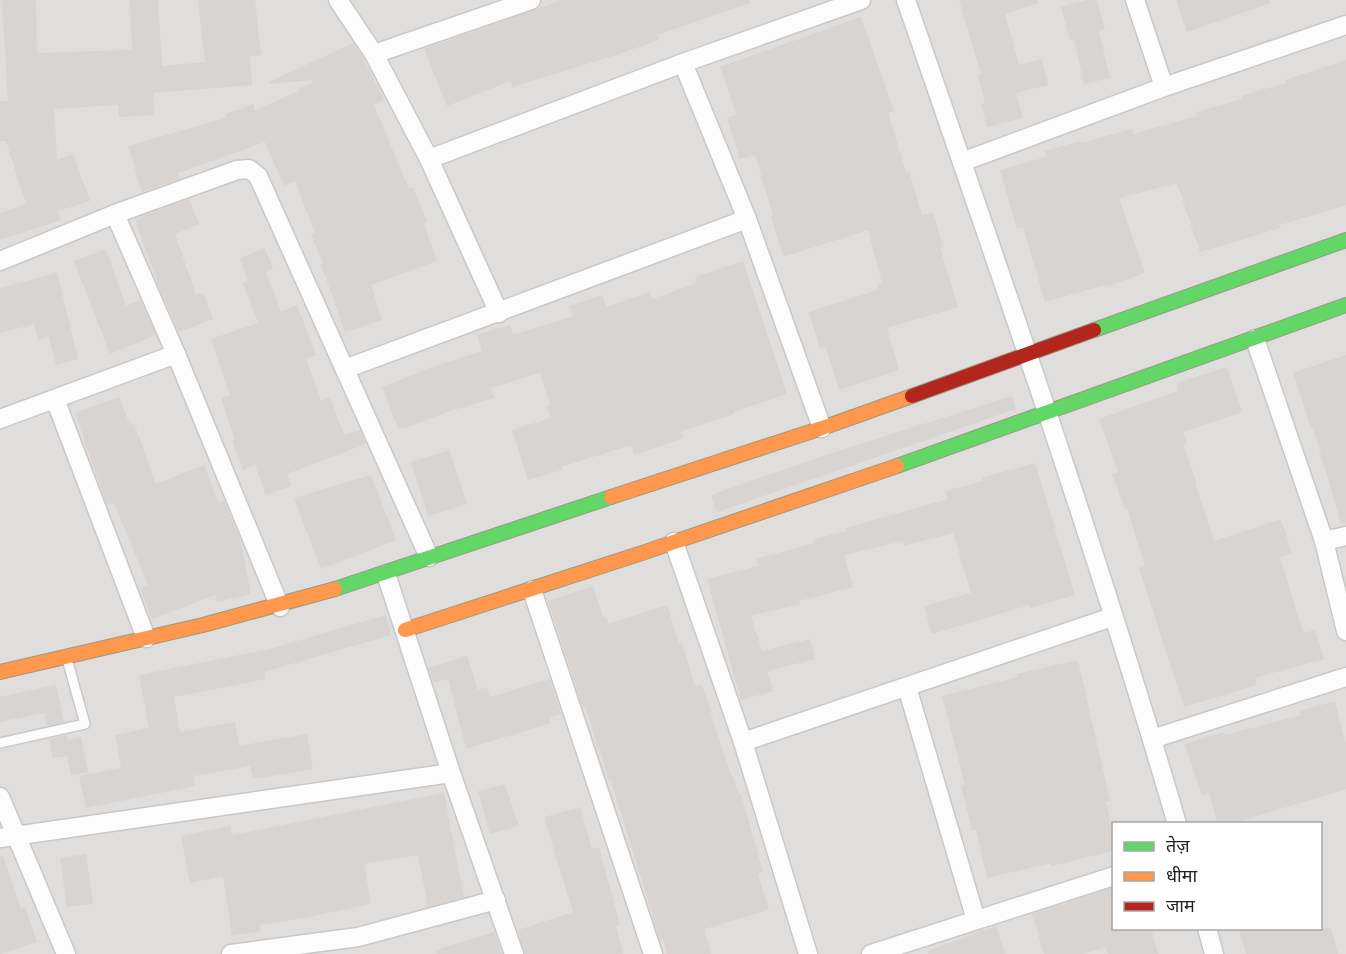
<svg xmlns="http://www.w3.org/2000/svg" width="1346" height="954" viewBox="0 0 1346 954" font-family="Cabin,'Noto Sans Devanagari',sans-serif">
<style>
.residential{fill:#dfdedc;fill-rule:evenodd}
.building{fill:#d7d4d2}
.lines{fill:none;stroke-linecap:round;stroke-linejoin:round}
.lane-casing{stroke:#c9c8c7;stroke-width:12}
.street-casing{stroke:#c9c8c7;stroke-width:21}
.fast-casing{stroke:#999a82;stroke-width:16}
.slow-casing{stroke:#999a82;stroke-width:16}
.jam-casing{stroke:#999a82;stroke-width:16}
.lane{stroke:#fdfcfc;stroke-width:9}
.street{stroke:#fdfcfc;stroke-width:18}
.fast{stroke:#63d668;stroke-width:14}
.slow{stroke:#ff974d;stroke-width:14}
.jam{stroke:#b3261e;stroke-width:14}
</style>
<rect width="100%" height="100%" fill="#f0eeeb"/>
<path class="residential" d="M0,0H1346V954H0ZM1114,824H1320V928H1114Z"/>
<g class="building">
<polygon points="2,0 36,0 37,53 132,50 130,0 158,0 162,66 205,62 198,0 255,0 261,55 250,56 252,85 153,93 155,115 119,117 118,105 54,109 57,160 73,154 90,201 58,211 61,220 0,240 0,213 26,204 6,141 0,141 0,101 8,101"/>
<polygon points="562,0 750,0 750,3 657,35 659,40 613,56 512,87 510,81 447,106 424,49"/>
<polygon points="959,0 1037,0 1038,3 1005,14 1019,65 1042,59 1048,85 1016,93 1023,118 987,127 981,104 985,103 978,75 981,74"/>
<polygon points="1086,0 1097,0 1105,30 1099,32 1110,78 1084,84 1074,39 1070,40 1061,7"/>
<polygon points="1176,0 1270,0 1271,3 1187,32"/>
<polygon points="861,17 894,111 888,113 906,172 909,171 922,215 933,212 943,247 940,248 958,307 887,328 899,370 839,390 826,348 820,349 809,312 878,290 877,284 882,283 868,230 783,257 771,216 773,215 755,155 740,159 727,118 737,115 720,67"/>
<polygon points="353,43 364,60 384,100 374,105 409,189 413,187 427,222 424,224 437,261 371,285 382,320 345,332 321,264 323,264 311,234 315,233 295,181 284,186 265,142 178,173 180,178 142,192 128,146 226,118 226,114 254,104 254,111 300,90 299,88 313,83 312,80 270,84 269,82"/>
<polygon points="1346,60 1346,205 1280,225 1280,228 1200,252 1177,183 1119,198 1145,273 1105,287 1105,285 1045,302 1023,227 1017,229 1000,170 1046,157 1045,151 1080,141 1081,143 1132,129 1133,134 1197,116 1196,112 1242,99 1241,96 1286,83 1285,80"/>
<polygon points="189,199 199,224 175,234 196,295 203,293 213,319 179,332 161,292 135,219"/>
<polygon points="265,248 273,269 266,272 281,312 297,305 316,355 306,358 321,401 330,397 344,435 360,430 366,444 287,474 291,486 266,495 255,465 243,470 232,441 235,440 221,398 230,395 211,339 258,323 243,283 248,280 240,258"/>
<polygon points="106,249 126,306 140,300 156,335 110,354 74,261"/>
<polygon points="743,261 787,394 734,412 734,414 682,431 684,438 634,455 631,445 561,467 562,470 528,480 512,430 551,418 547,406 550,405 540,373 491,388 494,398 447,412 405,428 398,428 382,387 432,367 482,351 477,335 510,325 513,335 573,316 569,306 602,295 606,307 650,292 652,299 697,283 695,277"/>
<polygon points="57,273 78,359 56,365 49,337 38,340 34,324 0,333 0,288"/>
<polygon points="1346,355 1346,523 1341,523 1313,428 1311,428 1293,373"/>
<polygon points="1227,367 1242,412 1183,432 1187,443 1183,444 1197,483 1195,484 1214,541 1281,519 1292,553 1280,557 1303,633 1315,630 1324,659 1255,678 1257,685 1184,707 1139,568 1145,566 1127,509 1125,509 1112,474 1118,472 1099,419 1178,391 1176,383"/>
<polygon points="1012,396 1016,409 717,512 711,495 832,453"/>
<polygon points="119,397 130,425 134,423 156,484 204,465 219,504 224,501 240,539 251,594 217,602 215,595 152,619 140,588 148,585 114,503 107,505 75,413"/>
<polygon points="449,450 467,504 428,516 411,462"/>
<polygon points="1035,463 1075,595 1030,608 1029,605 932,634 924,606 971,593 953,533 904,546 903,541 844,555 853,587 799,601 800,604 751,616 762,651 810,639 815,659 767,671 773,691 741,700 707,579 758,566 756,559 815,543 814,539 847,531 846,528 948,499 945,491 983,481 982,478"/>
<polygon points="371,475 396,540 321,569 294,498"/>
<polygon points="593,586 603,617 606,617 609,624 667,605 679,643 682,643 695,686 702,684 724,755 739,794 741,794 763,872 758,874 769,910 704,929 711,954 667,954 663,939 660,940 611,780 609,781 600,748 598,749 586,707 583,708 548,601"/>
<polygon points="386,615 391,635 264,672 266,679 174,697 180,732 235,722 239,746 307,734 313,769 253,779 250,766 194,776 195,786 86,808 79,776 121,768 115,735 149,728 139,675 270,649"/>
<polygon points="467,656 478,690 487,687 490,697 550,679 561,714 549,717 551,723 466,749 448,679 433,683 428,668"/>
<polygon points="1078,660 1110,801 1106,801 1113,833 1113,851 1051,866 1051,863 987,878 976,830 972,831 961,786 965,785 942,696 1018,677 1017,674"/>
<polygon points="56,685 64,722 47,726 44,713 0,722 0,697"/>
<polygon points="1335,701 1346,745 1346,789 1230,824 1218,824 1209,793 1202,795 1185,744 1224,732 1225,735 1301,715 1300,711"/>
<polygon points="67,735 68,740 81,737 88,772 71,775 67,756 53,758 49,739"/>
<polygon points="505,784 519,826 490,834 478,791"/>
<polygon points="444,793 464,897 428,907 418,855 364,864 371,904 304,918 259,925 260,931 232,936 223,876 190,883 181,836 230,826 232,835"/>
<polygon points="580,807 592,849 599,847 620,925 616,926 623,954 525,954 518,930 573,912 544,817"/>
<polygon points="86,854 93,904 67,907 60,858"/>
<polygon points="3,856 21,909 25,907 37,942 0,954 0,857"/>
<polygon points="1113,888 1113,928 1151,928 1158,954 1108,954 1106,947 1082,954 1044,954 1032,914"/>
<polygon points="996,926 1005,954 928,954 928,951"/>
<polygon points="1239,928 1331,928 1338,954 1246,954"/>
<polygon points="494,932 502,954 437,954 436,950"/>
</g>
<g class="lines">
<defs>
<polyline id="lane" points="0,743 85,724 67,659"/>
<g id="street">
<polyline points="338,0 374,54 429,159 499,313"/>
<path d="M906,0C1000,273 1096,546 1177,824"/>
<polyline points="1135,0 1164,87"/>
<polyline points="374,54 531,0"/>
<polyline points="683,63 747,219 822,428"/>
<polyline points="429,159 683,63 861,0"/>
<polyline points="962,162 1164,87 1346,25"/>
<polyline points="115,214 176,354 280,607"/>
<polyline points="0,261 115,214 237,170 249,169 258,176 429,557"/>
<polyline points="1255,339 1324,541 1346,631"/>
<polyline points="345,369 747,219"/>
<polyline points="55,399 146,638"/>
<polyline points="0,419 176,354"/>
<polyline points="1324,541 1346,536"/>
<polyline points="674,542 743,742 808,954"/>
<polyline points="386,574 451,773 514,954"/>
<polyline points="532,590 653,954"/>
<polyline points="907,687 976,920"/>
<polyline points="1152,739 1346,677"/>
<polyline points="743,742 1112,617"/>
<polyline points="0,797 66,954"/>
<polyline points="0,838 451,773"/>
<polyline points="1207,928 1214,954"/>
<polyline points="231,954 358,937 496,900"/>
<polyline points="871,954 1114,876"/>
</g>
<g id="fast">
<polyline points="1094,330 1346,240"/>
<polyline points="897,466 1346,305"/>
<polyline points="335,589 611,497"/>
</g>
<g id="slow">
<polyline points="611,497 822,428 912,396"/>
<polyline points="405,630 642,553 897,466"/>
<polyline points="0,672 203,625 335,589"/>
</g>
<polyline id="jam" points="912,396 1094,330"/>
</defs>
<use href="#lane" class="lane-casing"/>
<use href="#street" class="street-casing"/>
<use href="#fast" class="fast-casing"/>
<use href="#slow" class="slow-casing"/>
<use href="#jam" class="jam-casing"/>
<use href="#lane" class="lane"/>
<use href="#street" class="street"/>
<use href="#fast" class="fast"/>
<use href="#slow" class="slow"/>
<use href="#jam" class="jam"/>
</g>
<rect x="1112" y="822" width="210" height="108" fill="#ffffff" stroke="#a7a7a7" stroke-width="1.5"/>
<rect x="1124" y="842" width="30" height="9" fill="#63d668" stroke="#a7a7a7" stroke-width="1.5"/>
<text x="1166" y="852" font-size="18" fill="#222222">तेज़</text>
<rect x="1124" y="872" width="30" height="9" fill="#ff974d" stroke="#a7a7a7" stroke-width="1.5"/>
<text x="1166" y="882" font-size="18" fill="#222222">धीमा</text>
<rect x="1124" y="902" width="30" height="9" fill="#b3261e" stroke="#a7a7a7" stroke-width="1.5"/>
<text x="1166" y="912" font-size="18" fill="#222222">जाम</text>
</svg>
